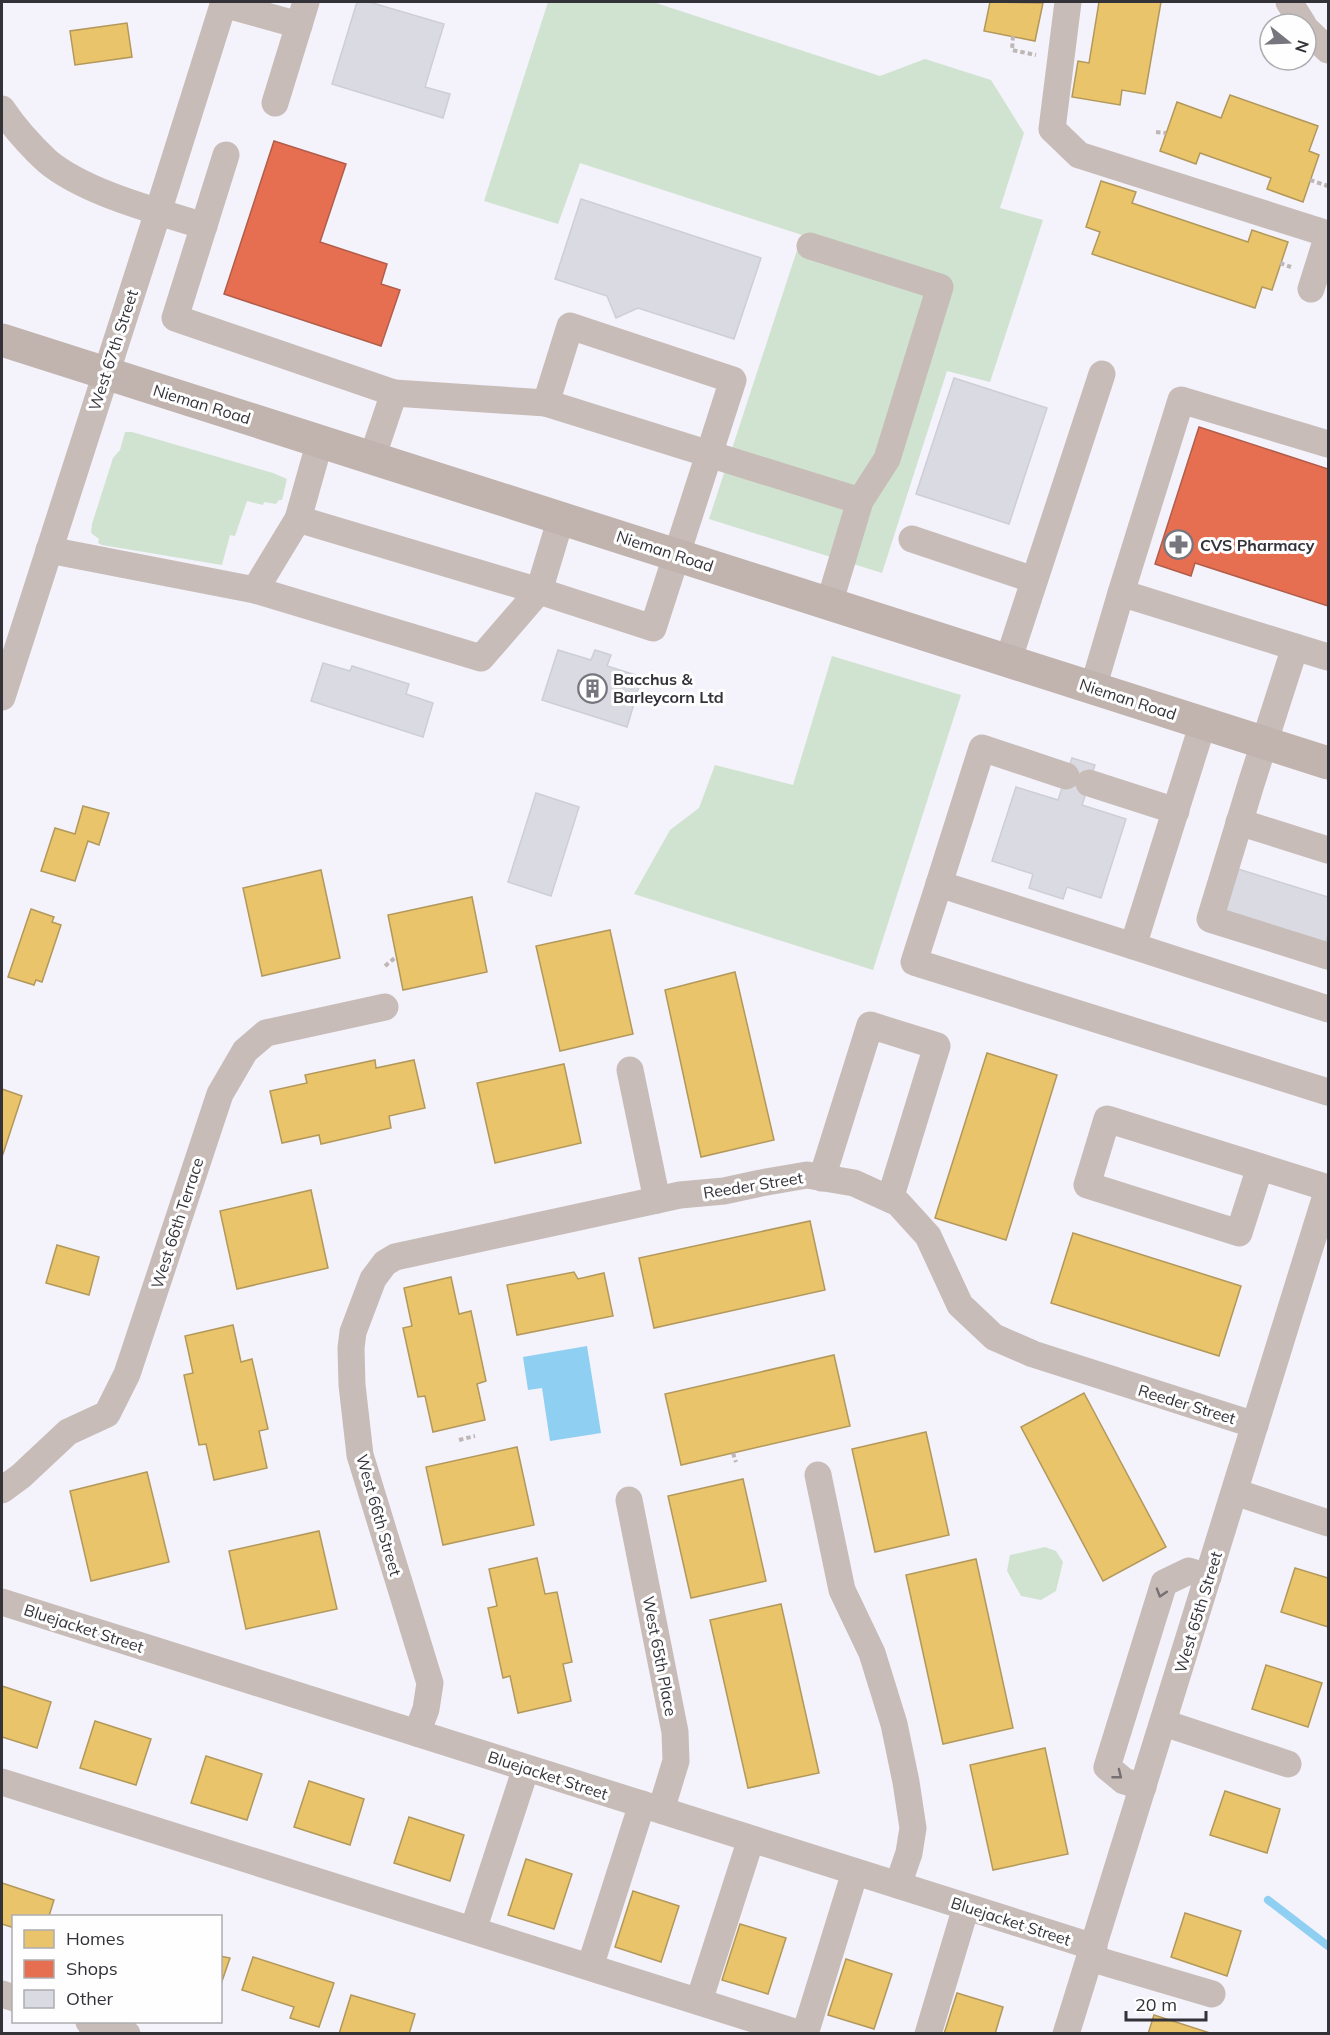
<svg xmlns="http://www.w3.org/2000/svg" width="1330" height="2035" viewBox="0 0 1330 2035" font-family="Mulish,sans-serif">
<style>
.green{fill:#d0e3d0}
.water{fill:#8ecff2}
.homes{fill:#e9c46a;stroke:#b2985b;stroke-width:1.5}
.shops{fill:#e76f51;stroke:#b15d4a;stroke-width:1.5}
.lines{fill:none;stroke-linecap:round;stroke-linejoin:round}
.stream{stroke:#8ecff2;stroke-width:8}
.building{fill:#dadae3;stroke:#ceced5;stroke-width:1.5}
.path{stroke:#beb7b6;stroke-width:4;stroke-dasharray:4.5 3;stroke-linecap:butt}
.minor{stroke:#c7bcb8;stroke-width:27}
.major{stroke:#c1b4af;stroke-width:33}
.oneway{stroke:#767072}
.labels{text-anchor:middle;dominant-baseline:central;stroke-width:6;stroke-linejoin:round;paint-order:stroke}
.street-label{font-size:16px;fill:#333239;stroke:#fefefe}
.poi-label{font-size:16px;font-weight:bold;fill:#333239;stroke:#fefefe;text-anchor:start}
</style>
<rect width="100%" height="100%" fill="#f4f2fa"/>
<g class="green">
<polygon points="548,2 653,2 880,76 925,59 991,80 1024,133 1000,208 1043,220 990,382 947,371 882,573 709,519 802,235 580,163 558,224 484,201"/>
<polygon points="125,432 132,432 273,473 287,479 282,500 279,500 276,504 264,502 263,505 247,501 235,536 230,535 222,565 102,545 98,543 99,539 91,533 92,524 113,458 120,450"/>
<polygon points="832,656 961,695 873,970 634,894 670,830 699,808 715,765 793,785"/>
<polygon points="1045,1547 1056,1551 1063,1562 1056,1591 1041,1600 1021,1596 1007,1571 1010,1555"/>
</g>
<polygon class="water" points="587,1346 601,1433 550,1441 542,1388 528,1390 523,1357"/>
<g class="homes">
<polygon points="990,2 1043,3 1035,41 984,31"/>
<polygon points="1099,2 1161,2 1145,94 1122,90 1120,105 1072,97 1078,61 1089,63"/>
<polygon points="127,23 132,57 75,65 70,31"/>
<polygon points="1230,95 1318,126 1309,151 1319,155 1303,202 1267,189 1271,178 1200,153 1196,164 1160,151 1177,102 1221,118"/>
<polygon points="1101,181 1136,192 1132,203 1248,242 1252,230 1288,242 1272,290 1262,287 1255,308 1092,254 1100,232 1086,227"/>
<polygon points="83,806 109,813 99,845 88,841 75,881 41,871 55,828 75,834"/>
<polygon points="321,870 340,958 262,976 243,888"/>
<polygon points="472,897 487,972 403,990 388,915"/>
<polygon points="31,909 54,917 52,922 61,925 42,982 36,980 34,985 8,977"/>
<polygon points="610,930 633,1034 560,1051 536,946"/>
<polygon points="735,972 774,1140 701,1157 665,990"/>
<polygon points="987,1053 1057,1075 1006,1240 935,1218"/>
<polygon points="375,1060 376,1068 414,1060 425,1108 389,1116 391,1128 321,1144 319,1135 282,1143 270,1091 307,1083 305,1075"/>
<polygon points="564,1064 581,1143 495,1163 477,1083"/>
<polygon points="2,1089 22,1096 3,1154 2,1153"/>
<polygon points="311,1190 328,1268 237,1289 220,1211"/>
<polygon points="810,1221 825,1290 654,1328 639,1258"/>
<polygon points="1073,1233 1241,1286 1219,1356 1051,1303"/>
<polygon points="57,1245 99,1257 89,1295 46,1283"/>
<polygon points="574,1272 578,1279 604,1273 613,1316 517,1335 507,1285"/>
<polygon points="451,1277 459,1314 471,1311 486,1381 477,1384 485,1420 433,1432 425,1396 418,1397 403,1328 412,1326 404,1288"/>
<polygon points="233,1325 241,1362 252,1359 268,1429 259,1431 267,1468 214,1480 206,1444 199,1445 184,1375 193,1373 185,1336"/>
<polygon points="834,1355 850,1426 681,1465 665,1394"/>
<polygon points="1084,1393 1166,1547 1103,1581 1021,1427"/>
<polygon points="926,1432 949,1535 875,1552 852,1449"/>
<polygon points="517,1447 534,1525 443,1545 426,1467"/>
<polygon points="147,1472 169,1562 91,1581 70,1491"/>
<polygon points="743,1479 766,1581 691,1598 668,1496"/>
<polygon points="319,1531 337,1609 246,1629 229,1551"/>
<polygon points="537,1558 545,1594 557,1592 572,1662 563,1664 571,1701 518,1713 510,1676 503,1678 488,1608 497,1606 489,1569"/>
<polygon points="976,1559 1013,1728 943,1744 906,1575"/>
<polygon points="1295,1568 1328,1578 1328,1627 1281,1612"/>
<polygon points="781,1604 819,1773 748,1788 710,1620"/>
<polygon points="1266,1665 1322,1683 1308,1727 1252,1709"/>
<polygon points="2,1686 51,1702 37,1748 2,1737"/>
<polygon points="95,1721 151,1739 136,1785 80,1768"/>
<polygon points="1045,1748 1068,1854 993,1870 970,1765"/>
<polygon points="206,1756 262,1774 247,1820 191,1803"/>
<polygon points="309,1781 364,1799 350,1845 294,1827"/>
<polygon points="1225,1791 1280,1809 1267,1853 1210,1835"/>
<polygon points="409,1817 464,1835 450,1881 394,1863"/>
<polygon points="526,1859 572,1874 554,1929 508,1915"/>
<polygon points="2,1883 54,1900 49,1916 14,1916 14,1928 2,1924"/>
<polygon points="633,1891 679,1906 661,1962 615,1947"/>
<polygon points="1185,1913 1241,1931 1227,1976 1171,1957"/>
<polygon points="740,1924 786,1938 768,1994 722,1980"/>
<polygon points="220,1956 230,1958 220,1987"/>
<polygon points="253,1957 334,1983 319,2027 290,2018 294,2007 242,1990"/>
<polygon points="846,1959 892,1974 874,2029 828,2015"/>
<polygon points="957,1993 1003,2007 995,2034 944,2034"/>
<polygon points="351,1995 415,2014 409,2034 339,2034"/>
<polygon points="1154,2015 1210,2033 1210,2034 1148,2034"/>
</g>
<g class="shops">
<polygon points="274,141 346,164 320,242 387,264 381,284 400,290 381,346 224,294"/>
<polygon points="1199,427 1328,469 1328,606 1195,563 1191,576 1155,564"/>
</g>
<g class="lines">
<polyline class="stream" points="1268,1900 1328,1946"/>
</g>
<g class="building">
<polygon points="357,2 369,2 444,24 425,87 450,94 443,118 332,84"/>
<polygon points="581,199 761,258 734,339 638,308 616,318 607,296 555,279"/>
<polygon points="954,378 1047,408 1009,524 916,494"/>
<polygon points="558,650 591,660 595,650 611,655 607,666 642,677 627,727 542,700"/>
<polygon points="323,663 350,671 352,666 409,684 406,694 433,703 423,737 311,701"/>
<polygon points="1072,758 1095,765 1082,805 1126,819 1101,898 1067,887 1063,899 1029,888 1033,874 992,861 1016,787 1058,800"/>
<polygon points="536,793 579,807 551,896 508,882"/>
<polygon points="1238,869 1328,897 1328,934 1325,944 1225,913"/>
</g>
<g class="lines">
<g class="path">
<polyline points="1013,36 1012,50 1036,55"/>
<polyline points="1156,132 1166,133"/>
<polyline points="1310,180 1328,186"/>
<polyline points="1280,263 1291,267"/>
<polyline points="385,966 396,957"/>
<polyline points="459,1440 475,1436"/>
<polyline points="733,1453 736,1462"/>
</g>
<g class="minor">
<polyline points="1068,2 1052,129 1079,155 1328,234"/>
<polyline points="1289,2 1303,24"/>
<polyline points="223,4 299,25"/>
<polyline points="1306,29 1328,50"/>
<polyline points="275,103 306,2"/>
<path d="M2,109C14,127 31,146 47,161C85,193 157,211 204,226"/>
<polyline points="226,155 175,318 394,393"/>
<polyline points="810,246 940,287 887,459 860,501"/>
<polyline points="1311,289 1328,235"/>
<polyline points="320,441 298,519 539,591 561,518"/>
<polyline points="372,458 394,393 546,403"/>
<polyline points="912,539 1034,580"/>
<polyline points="49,550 255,590 298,519"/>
<path d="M255,590L481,658L539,591L653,628C680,545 706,462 733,380L570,326L546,403L860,501L829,604"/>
<polyline points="1295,647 1121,593 1181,400 1328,444"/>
<polyline points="1328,657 1295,647 1251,784 1210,919 1328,956"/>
<polyline points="1008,661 1102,374"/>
<polyline points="1093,688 1121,593"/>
<polyline points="2,697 158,212 224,2"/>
<polyline points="1203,723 1133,946 1328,1009"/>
<polyline points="1066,776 982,748 939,884 1133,946"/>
<polyline points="1089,783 1176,811"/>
<polyline points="1239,822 1328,850"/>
<polyline points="939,884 914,962 1328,1092"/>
<polyline points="630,1070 657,1200"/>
<polyline points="1260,1167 1239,1233 1087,1185 1107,1119 1328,1188"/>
<polyline points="822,1178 870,1025 937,1046 890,1199"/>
<polyline points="818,1475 842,1590 872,1653 894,1724 906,1782 913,1828 909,1853 898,1885"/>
<polyline points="2,1490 21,1476 68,1432 107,1414 127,1374 220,1094 245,1051 266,1033 385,1007"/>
<polyline points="1235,1492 1328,1523"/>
<polyline points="629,1500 675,1732 676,1761 661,1810"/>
<polyline points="2,1602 1094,1947"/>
<polyline points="1164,1723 1288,1764"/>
<polyline points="417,1733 426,1709 430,1683 360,1455 352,1385 351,1348 353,1332 373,1279 385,1263 395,1257 680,1195 724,1191 761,1183 807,1175 854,1183 898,1203 928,1236 960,1305 994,1337 1033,1354 1255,1425"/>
<polyline points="2,1782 801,2034"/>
<polyline points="1143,1787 1124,1781 1107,1767 1164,1583 1189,1571 1208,1577"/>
<polyline points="473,1930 526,1768"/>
<polyline points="1090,1958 1212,1994"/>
<polyline points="590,1967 642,1804"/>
<polyline points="2,1994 14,1998"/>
<polyline points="699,2001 751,1839"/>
<polyline points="89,2022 127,2034"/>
<polyline points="805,2034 855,1872"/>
<polyline points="928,2034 966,1907"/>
<polyline points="1066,2034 1328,1189"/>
</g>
<polyline class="major" points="2,340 1328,763"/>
</g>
<defs><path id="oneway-chevron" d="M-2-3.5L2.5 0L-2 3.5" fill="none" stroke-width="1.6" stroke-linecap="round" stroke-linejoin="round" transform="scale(1.5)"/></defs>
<g class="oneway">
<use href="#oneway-chevron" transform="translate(1161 1593) rotate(107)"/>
<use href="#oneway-chevron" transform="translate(1118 1775) rotate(38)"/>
</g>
<defs>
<symbol id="pharmacy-ring" viewBox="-11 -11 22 22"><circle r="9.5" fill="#fefefe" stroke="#77757d" stroke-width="1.5"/><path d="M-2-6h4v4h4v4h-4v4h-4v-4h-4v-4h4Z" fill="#77757d"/></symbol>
<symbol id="building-ring" viewBox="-11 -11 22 22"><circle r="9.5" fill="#fefefe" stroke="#77757d" stroke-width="1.5"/><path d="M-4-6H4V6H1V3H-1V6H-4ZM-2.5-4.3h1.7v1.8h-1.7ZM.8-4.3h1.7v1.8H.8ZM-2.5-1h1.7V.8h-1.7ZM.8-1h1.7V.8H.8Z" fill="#77757d"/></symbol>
</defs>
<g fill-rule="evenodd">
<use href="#pharmacy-ring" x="1162" y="528" width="33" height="33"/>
<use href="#building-ring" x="576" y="672" width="33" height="33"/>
</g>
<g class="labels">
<g class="street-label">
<text transform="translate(113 350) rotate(-72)">West 67th Street</text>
<text transform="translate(202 404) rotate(17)">Nieman Road</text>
<text transform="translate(665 551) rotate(18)">Nieman Road</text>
<text transform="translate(1128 699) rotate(18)">Nieman Road</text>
<text transform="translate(753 1185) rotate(-9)">Reeder Street</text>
<text transform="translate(177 1223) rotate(-72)">West 66th Terrace</text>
<text transform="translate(1187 1404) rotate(17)">Reeder Street</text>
<text transform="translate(379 1515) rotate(74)">West 66th Street</text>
<text transform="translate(1198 1612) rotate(-73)">West 65th Street</text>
<text transform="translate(84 1628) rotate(18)">Bluejacket Street</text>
<text transform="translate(660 1656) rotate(79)">West 65th Place</text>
<text transform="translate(548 1775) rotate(18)">Bluejacket Street</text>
<text transform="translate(1011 1921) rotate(18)">Bluejacket Street</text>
</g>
<g class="poi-label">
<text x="1200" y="545">CVS Pharmacy</text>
<text x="613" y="679">Bacchus &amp;<tspan x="613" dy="18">Barleycorn Ltd</tspan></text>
</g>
</g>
<rect width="1330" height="2035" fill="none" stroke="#333239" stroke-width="6"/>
<rect x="12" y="1915" width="210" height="108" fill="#fefefe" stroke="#adacaf" stroke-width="1.5"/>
<rect x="24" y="1930" width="30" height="18" fill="#e9c46a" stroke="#adacaf" stroke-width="1.5"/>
<text x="66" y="1945" font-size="18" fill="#333239">Homes</text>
<rect x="24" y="1960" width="30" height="18" fill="#e76f51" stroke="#adacaf" stroke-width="1.5"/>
<text x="66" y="1975" font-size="18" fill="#333239">Shops</text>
<rect x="24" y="1990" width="30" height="18" fill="#dadae3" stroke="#adacaf" stroke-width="1.5"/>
<text x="66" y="2005" font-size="18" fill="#333239">Other</text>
<g transform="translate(1288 42) rotate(108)"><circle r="28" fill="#fefefe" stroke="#adacaf" stroke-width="1.5"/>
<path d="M0-4.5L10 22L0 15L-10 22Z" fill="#77757d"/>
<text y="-9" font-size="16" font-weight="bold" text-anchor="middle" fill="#333239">N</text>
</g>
<path d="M1126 2011v9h80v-9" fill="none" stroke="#333239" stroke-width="3"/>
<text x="1135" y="2011" font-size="18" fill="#333239" stroke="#fefefe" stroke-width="4.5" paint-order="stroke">20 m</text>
</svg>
